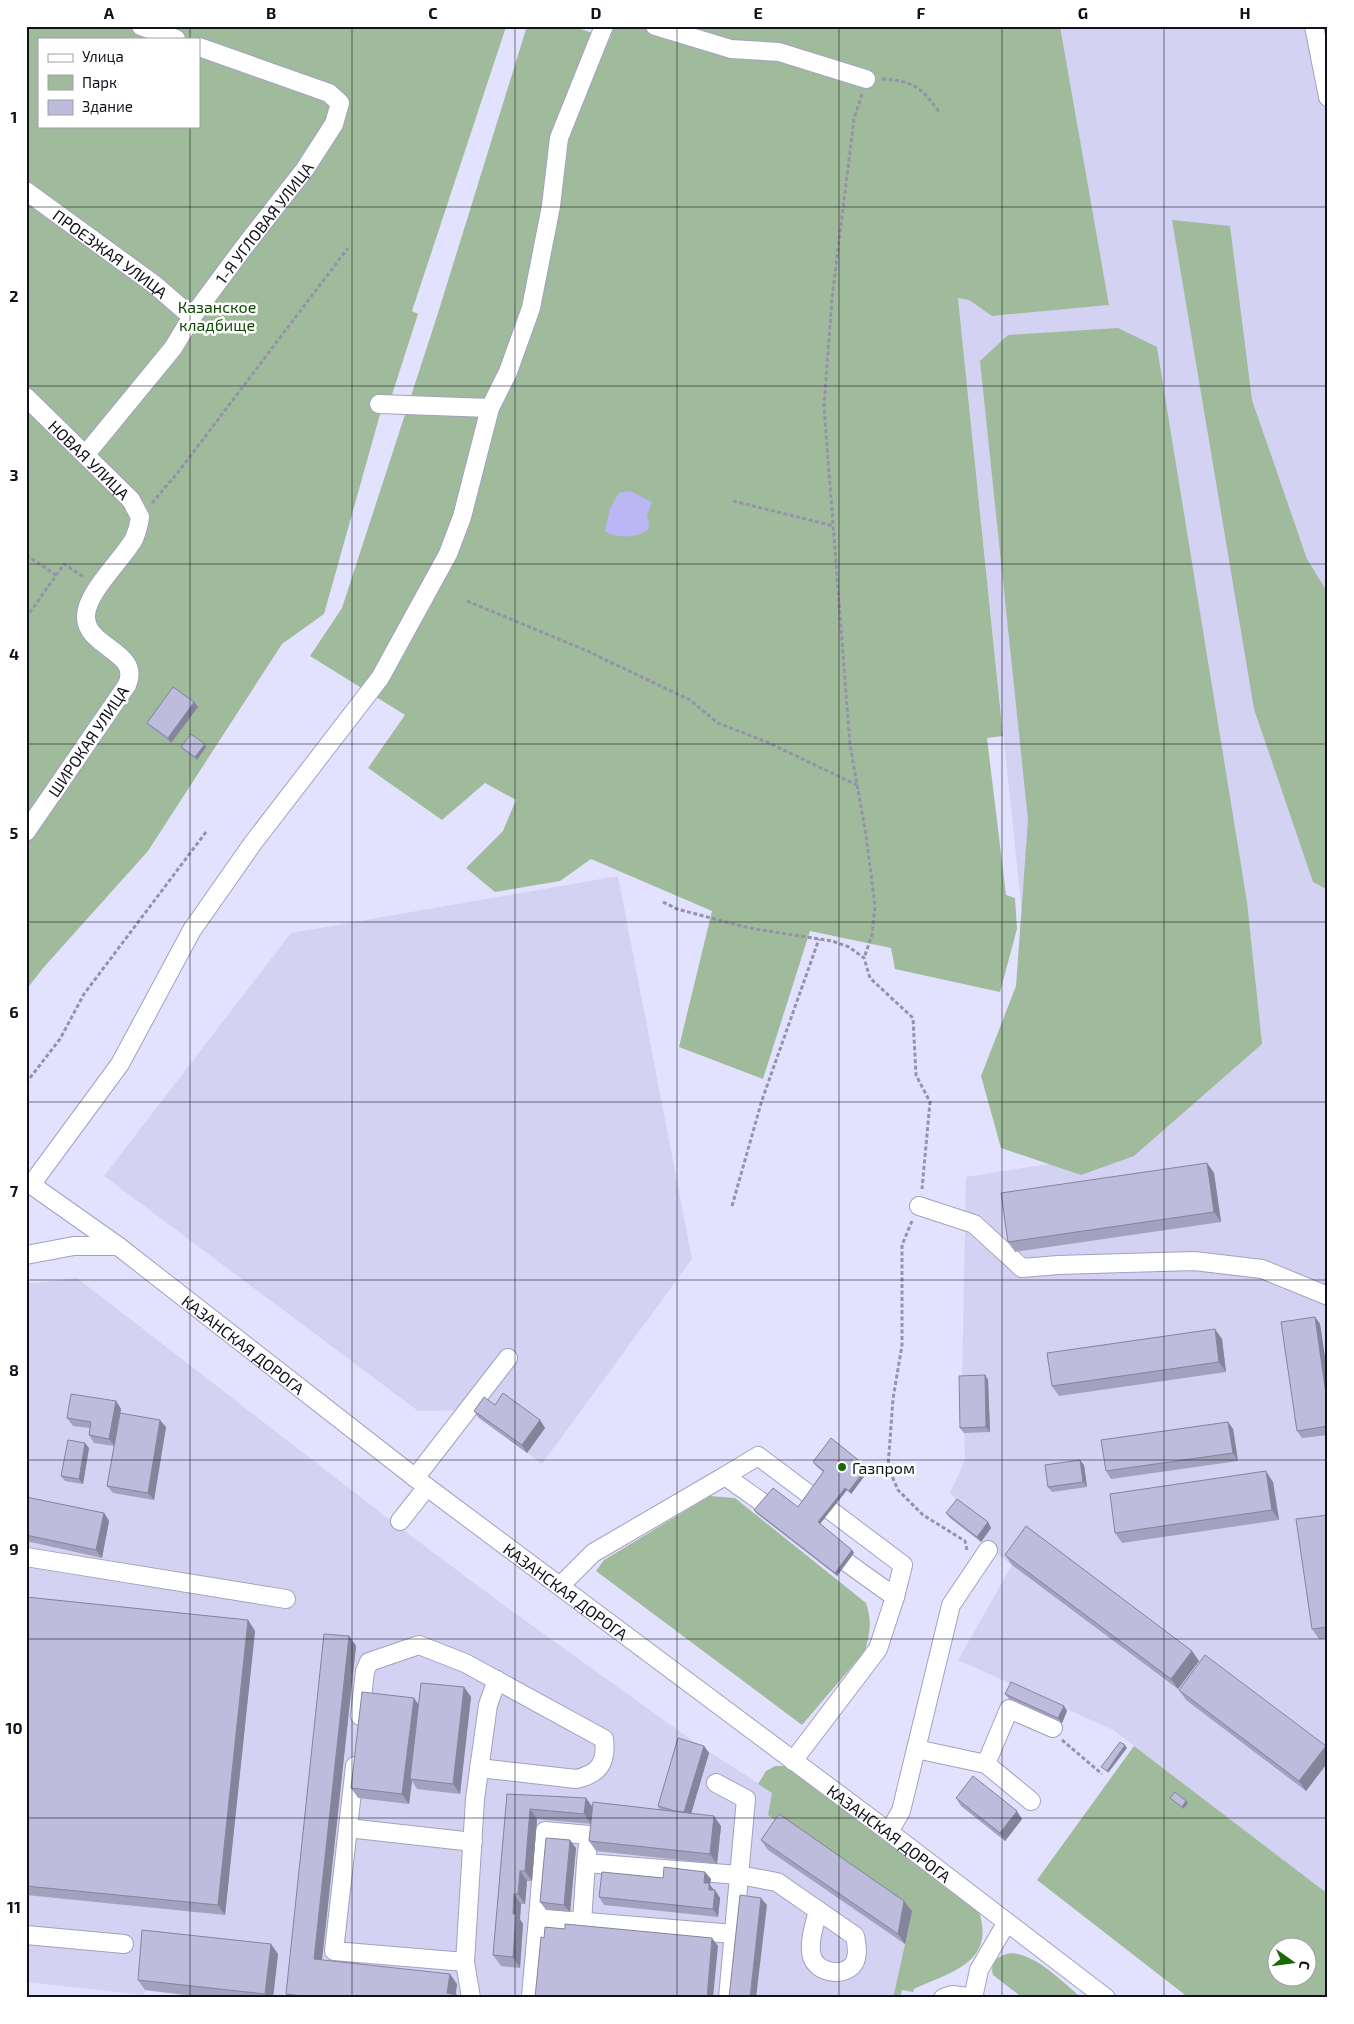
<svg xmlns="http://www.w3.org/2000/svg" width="1354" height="2024" viewBox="0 0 1354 2024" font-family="'Exo 2',sans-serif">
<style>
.built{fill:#d3d2f2}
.green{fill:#a0bb9b;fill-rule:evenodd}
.water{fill:#bab7f4}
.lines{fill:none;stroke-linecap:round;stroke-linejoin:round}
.minor-casing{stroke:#a2a1c2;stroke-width:20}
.path{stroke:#9493a9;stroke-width:3;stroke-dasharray:4 2.5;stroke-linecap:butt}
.minor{stroke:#fff;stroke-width:18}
.wall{fill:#a3a2be}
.shaded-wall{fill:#84849b}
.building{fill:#bdbcdd;stroke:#84849b}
.grid{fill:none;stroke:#11101c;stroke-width:1;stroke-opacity:0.55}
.poi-dot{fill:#1b6908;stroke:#fff;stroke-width:2}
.labels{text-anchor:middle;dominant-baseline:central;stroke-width:5;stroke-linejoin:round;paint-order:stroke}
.street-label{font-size:16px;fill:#11101c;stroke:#fff}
.park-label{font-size:16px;fill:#0d4900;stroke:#fff}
.poi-label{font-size:16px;fill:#11101c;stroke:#fff;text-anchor:start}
.neatline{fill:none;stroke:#11101c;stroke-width:2}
.grid-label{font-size:16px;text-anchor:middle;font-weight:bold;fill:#11101c}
</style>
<rect width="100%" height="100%" fill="#e3e2fe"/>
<g class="built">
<polygon points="1060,26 1328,26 1328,1894 1113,1730 958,1660 1012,1565 950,1518 960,1504 950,1493 965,1460 962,1381 966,1177 1048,1164 958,298 969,300 993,316 1109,305"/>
<polygon points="618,876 692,1259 542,1464 468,1410 418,1411 104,1176 291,933"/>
<polygon points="77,1278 407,1533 501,1603 697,1744 772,1792 912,1911 893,1998 212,1998 145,1991 144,1995 26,1982 26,1284"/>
</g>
<g class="green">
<path d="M26,26L506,27L412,311L418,314L390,401L381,411L324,614L282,644L148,851L44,967L26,990ZM39,39H199V126H39Z"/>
<polygon points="527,26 572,26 610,39 614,26 1060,26 1109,305 992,316 969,300 958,298 1003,736 987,738 1006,895 1015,898 1017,929 1000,992 895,969 891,948 810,931 763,1079 679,1047 712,911 591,859 560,881 495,892 466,868 503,831 516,800 485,783 442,820 368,768 405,715 310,656 342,608 438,313"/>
<polygon points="1172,220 1230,226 1252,400 1307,559 1328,593 1328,890 1313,882 1254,709"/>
<polygon points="1118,328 1157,347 1247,902 1262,1044 1134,1156 1081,1175 1001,1148 981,1076 1016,986 1028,820 980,361 1008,335"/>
<path d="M710,1496L735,1498L866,1603C872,1620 870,1634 865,1651L802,1725L596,1571L604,1560Z"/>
<path d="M1134,1746L1328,1894V1998H1189L1037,1880ZM1276,1946H1306V1976H1276Z"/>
<path d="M775,1766H786L979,1912C996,1963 950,1972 914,1989L913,1992L902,1990L900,1998H893L905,1944L784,1826L768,1815L772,1793L758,1784L766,1771Z"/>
<path d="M1011,1953C1038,1955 1061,1981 1082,1998H1023L993,1975C989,1961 1000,1955 1011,1953Z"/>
</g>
<path class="water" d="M630,491L652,502L647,515L649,523L648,530C637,538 617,539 605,531L610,508L619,493Z"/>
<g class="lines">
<defs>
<g id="minor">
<polyline points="141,26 176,39"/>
<polyline points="655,26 731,49 779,52 866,79"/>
<polyline points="1314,26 1328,97"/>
<path id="s1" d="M26,191L155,285L192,317"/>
<path id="s2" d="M26,397L131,500L140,517C139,525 137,532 134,539C122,560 86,593 86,616C85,648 142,651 127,685L26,832"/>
<polyline points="379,404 490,408"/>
<path id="s3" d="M86,454L173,348L192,317L244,247L305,169L334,124L340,103L329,93L199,47"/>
<path id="s4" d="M26,1181L118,1246L427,1487L889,1832L1106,1998"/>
<polyline points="31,1185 120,1064 192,930 253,843 380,678 448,554 462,517 490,408 508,372 531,308 551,206 559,138 604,26"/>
<polyline points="919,1206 974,1224 1022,1268 1058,1265 1194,1261 1262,1269 1328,1296"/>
<polyline points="26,1255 74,1246 118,1246"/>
<polyline points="725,1476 758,1456 903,1565 895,1597"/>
<polyline points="415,1478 508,1358"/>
<polyline points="400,1521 427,1487"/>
<polyline points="26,1557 286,1599"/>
<polyline points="560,1586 593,1553 725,1476 780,1515"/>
<path d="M360,1716L365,1671L369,1662L419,1645L465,1663L604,1739C607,1763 599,1774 576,1779L479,1768"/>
<polyline points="916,1749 986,1764 1031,1801"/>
<polyline points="793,1761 878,1649 895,1597 828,1549"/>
<polyline points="986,1764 1009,1709 1053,1728"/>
<polyline points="355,1766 334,1951 465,1962"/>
<polyline points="716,1783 746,1799 728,1998"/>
<polyline points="348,1828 473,1842"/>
<polyline points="889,1832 901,1811 951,1605 988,1550"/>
<polyline points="582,1922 586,1863"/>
<path d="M734,1934L538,1918L545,1831L589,1835L586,1863L739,1875L777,1882L855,1936C857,1946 859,1959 852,1966C841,1977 817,1972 812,1957C808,1942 815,1924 818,1910"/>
<polyline points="26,1935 124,1944"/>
<polyline points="531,1996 538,1918"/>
<polyline points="471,1998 465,1962 475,1799 488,1705 497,1680"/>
<polyline points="943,1998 952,1995 975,1998"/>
<polyline points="973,1998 979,1970 1007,1922"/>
</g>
</defs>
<use href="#minor" class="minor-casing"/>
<g class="path">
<path d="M882,79C914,81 921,87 939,112"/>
<polyline points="862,94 854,119 832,298 824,407 850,745 866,835 875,906 872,935 864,958"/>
<polyline points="733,501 834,526"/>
<polyline points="152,503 179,471 348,248"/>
<polyline points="26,555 56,575"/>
<polyline points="467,601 585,650 690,700 718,723 769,743 857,785"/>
<polyline points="26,618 64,564 85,578"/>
<polyline points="663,902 677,909 749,928 832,941 849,947 864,958 870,978 913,1018 916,1075 930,1102 922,1189"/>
<polyline points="26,1083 60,1039 84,994 206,832"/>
<polyline points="732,1206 762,1100 819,939"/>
<polyline points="912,1221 902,1245 902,1345 893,1399 888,1467 898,1490 923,1515 965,1541 967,1550"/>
<polyline points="1062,1740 1102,1774"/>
</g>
<use href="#minor" class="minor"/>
</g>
<g class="wall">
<polygon points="194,702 198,707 171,743 151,728 147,723"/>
<polygon points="181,747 206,747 197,760 183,750"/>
<polygon points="1207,1163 1214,1173 1221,1222 1015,1252 1008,1242"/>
<polygon points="1315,1317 1320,1324 1328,1378 1328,1435 1302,1438 1297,1431"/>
<polygon points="1222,1339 1226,1372 1059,1396 1052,1386"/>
<polygon points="985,1375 988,1380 990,1432 964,1433 960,1428"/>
<polygon points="116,1401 121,1409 120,1413 166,1427 154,1500 113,1493 107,1486 114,1446 94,1443 89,1435 90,1428 73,1426 67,1418"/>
<polygon points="495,1405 540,1420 545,1428 527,1453 479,1418 474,1411"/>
<polygon points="1228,1422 1233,1429 1238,1461 1111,1479 1106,1471"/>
<polygon points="89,1448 83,1484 65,1481 61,1476"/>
<polygon points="813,1462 869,1470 851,1494 847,1490 820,1524 852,1550 854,1553 837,1576 756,1513 754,1510 798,1507 823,1472 815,1465"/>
<polygon points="1084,1465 1087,1487 1052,1492 1048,1487"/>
<polygon points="1273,1482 1279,1520 1122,1543 1115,1533"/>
<polygon points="26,1497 104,1513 109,1521 102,1558 26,1541"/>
<polygon points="946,1513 988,1522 991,1528 981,1542 950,1518"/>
<polygon points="1328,1515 1328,1638 1319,1639 1312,1629"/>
<polygon points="1005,1555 1192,1651 1199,1661 1178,1689 1012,1565"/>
<polygon points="26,1597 248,1620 255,1631 225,1915 26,1895"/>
<polygon points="349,1636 356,1646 322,1960 457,1984 456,1994 460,1998 288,1998 286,1994"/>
<polygon points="464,1687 471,1697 460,1794 417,1789 412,1781 409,1804 358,1798 351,1788"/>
<polygon points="1179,1690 1326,1746 1328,1749 1328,1762 1306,1791 1186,1700"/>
<polygon points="1005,1694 1064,1706 1067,1711 1062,1723 1009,1699"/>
<polygon points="704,1746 709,1753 691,1813 721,1826 717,1864 596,1851 589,1841 591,1824 537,1819 532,1881 527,1881 525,1904 521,1904 520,1919 523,1924 520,1968 501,1966 493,1955 507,1794 586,1798 593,1808 660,1810 658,1806"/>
<polygon points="956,1798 1022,1819 1005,1841 961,1806"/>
<polygon points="761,1840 912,1911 905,1944 768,1850"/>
<polygon points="576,1848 570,1912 546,1910 540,1902"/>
<polygon points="705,1872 711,1879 710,1885 720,1898 718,1917 604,1905 599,1897 663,1878"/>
<polygon points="278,1954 273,1998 212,1998 145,1990 138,1980"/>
</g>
<g class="shaded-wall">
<polygon points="194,702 198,707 171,743 168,738"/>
<polygon points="205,744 206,747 197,760 195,757"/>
<polygon points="1207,1163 1214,1173 1221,1222 1214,1212"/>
<polygon points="1315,1317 1320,1324 1328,1378 1328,1408"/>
<polygon points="1215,1329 1222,1339 1226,1372 1219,1362"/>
<polygon points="985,1375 988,1380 990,1432 986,1427"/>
<polygon points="116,1401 121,1409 115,1446 109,1439"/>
<polygon points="160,1420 166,1427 154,1500 148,1493"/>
<polygon points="540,1420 545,1428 527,1453 522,1445"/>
<polygon points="1228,1422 1233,1429 1238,1461 1233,1453"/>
<polygon points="85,1443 89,1448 83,1484 79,1479"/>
<polygon points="1080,1460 1084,1465 1087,1487 1083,1482"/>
<polygon points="867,1467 869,1470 851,1494 849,1491"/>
<polygon points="1266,1471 1273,1482 1279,1520 1272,1510"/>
<polygon points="845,1488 847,1490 819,1525 818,1522"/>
<polygon points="104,1513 109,1521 102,1558 96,1550"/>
<polygon points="988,1522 991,1528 981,1542 977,1537"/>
<polygon points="852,1550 854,1553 837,1576 835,1573"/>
<polygon points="248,1620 255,1631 225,1915 218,1905"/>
<polygon points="349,1636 356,1646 321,1969 314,1959"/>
<polygon points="1192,1651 1199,1661 1178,1689 1171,1679"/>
<polygon points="464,1687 471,1697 460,1794 453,1784"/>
<polygon points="414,1698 421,1708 410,1779 412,1781 409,1804 402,1794"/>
<polygon points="1064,1706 1067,1711 1062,1723 1058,1718"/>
<polygon points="1125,1745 1127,1748 1108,1773 1107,1771"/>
<polygon points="704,1746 709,1753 689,1821 683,1814"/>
<polygon points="1326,1746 1328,1749 1328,1762 1306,1791 1299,1781"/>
<polygon points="586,1798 593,1808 591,1824 584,1814"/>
<polygon points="1186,1801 1188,1803 1183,1809 1182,1807"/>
<polygon points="530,1809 537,1819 532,1881 525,1871"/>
<polygon points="1017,1811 1022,1819 1005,1841 1000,1833"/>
<polygon points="714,1816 721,1826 717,1864 710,1854"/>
<polygon points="570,1840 576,1848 570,1912 564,1905"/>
<polygon points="520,1871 527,1881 525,1904 518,1894"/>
<polygon points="705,1872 711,1879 710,1885 715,1891 709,1889 704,1883"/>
<polygon points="715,1890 720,1898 718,1917 713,1909"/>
<polygon points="514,1894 521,1904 520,1919 523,1924 520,1968 513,1957 513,1914"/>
<polygon points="761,1898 767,1905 756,1998 750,1998"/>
<polygon points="904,1901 912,1911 905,1944 898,1934"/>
<polygon points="712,1938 718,1946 713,1998 707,1998"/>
<polygon points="271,1944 278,1954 273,1998 268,1998 265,1994"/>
<polygon points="450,1974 457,1984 455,1998 447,1993"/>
</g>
<g class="building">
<polygon points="173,687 194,702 168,738 147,723"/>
<polygon points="191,734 205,744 195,757 181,747"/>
<polygon points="1207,1163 1214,1212 1008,1242 1001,1193"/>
<polygon points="1315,1317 1328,1408 1328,1426 1297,1431 1281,1322"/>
<polygon points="1215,1329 1219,1362 1052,1386 1047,1353"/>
<polygon points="985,1375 986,1427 960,1428 959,1376"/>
<polygon points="503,1393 540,1420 522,1445 474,1411 484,1397 495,1405"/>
<polygon points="71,1394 116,1401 109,1439 89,1435 91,1422 67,1418"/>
<polygon points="120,1413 160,1420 148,1493 107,1486"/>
<polygon points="1228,1422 1233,1453 1106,1471 1101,1440"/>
<polygon points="831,1438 867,1467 849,1491 845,1488 818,1522 852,1550 835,1573 754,1510 773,1488 798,1507 824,1471 813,1462"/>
<polygon points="68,1440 85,1443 79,1479 61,1476"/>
<polygon points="1080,1460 1083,1482 1048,1487 1045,1465"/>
<polygon points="1266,1471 1272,1510 1115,1533 1110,1494"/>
<polygon points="26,1497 104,1513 96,1550 26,1535"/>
<polygon points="957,1499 988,1522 977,1537 946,1513"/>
<polygon points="1328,1515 1328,1627 1312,1629 1296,1519"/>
<polygon points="1026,1526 1192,1651 1171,1679 1005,1555"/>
<polygon points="26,1597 248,1620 218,1905 26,1886"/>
<polygon points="324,1634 349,1636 314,1959 450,1974 447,1993 457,1995 457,1998 319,1998 286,1994"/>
<polygon points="1205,1655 1326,1746 1299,1781 1179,1690"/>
<polygon points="1011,1682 1064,1706 1058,1718 1005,1694"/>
<polygon points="421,1683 464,1687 453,1784 410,1779"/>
<polygon points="362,1692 414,1698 402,1794 351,1788"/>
<polygon points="678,1738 704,1746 684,1812 675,1811 658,1806"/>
<polygon points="1120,1742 1125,1745 1107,1771 1101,1767"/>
<polygon points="973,1776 1017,1811 1000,1833 956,1798"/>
<polygon points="1175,1792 1186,1801 1182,1807 1170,1798"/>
<polygon points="507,1794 586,1798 584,1814 530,1809 525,1871 520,1871 518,1894 514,1894 513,1914 516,1914 513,1957 493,1955"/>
<polygon points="593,1802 714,1816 710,1854 589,1841"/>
<polygon points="779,1814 904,1901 898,1934 761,1840"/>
<polygon points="546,1838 570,1840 564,1905 540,1902"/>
<polygon points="664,1867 705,1872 704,1883 709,1883 709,1890 715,1890 713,1909 599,1897 602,1872 663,1878"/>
<polygon points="740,1895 761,1898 750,1998 729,1998"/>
<polygon points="565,1924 712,1938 707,1998 535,1998 541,1937 544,1938 545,1927 565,1929"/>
<polygon points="142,1930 271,1944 265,1994 138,1980"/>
</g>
<path class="grid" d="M190,26V39M352,26V1998M515,26V1998M677,26V1998M839,26V1998M1002,26V1998M1164,26V1998M190,126V1998M26,207H1328M26,386H1328M26,564H1328M26,744H1328M26,922H1328M26,1102H1328M26,1280H1328M26,1460H1328M26,1639H1328M26,1818H1328"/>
<circle class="poi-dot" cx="842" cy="1467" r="5"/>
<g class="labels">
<g class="street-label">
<text stroke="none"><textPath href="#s3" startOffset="292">1-Я УГЛОВАЯ УЛИЦА</textPath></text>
<text stroke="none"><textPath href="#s1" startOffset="105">ПРОЕЗЖАЯ УЛИЦА</textPath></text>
<text stroke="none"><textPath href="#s2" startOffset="89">НОВАЯ УЛИЦА</textPath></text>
<text transform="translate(88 741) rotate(-56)">ШИРОКАЯ УЛИЦА</text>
<text stroke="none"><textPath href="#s4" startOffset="272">КАЗАНСКАЯ ДОРОГА</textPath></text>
<text stroke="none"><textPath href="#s4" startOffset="678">КАЗАНСКАЯ ДОРОГА</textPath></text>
<text stroke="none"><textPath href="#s4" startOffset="1082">КАЗАНСКАЯ ДОРОГА</textPath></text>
</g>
<g class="park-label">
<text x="217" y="306">Казанское<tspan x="217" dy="18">кладбище</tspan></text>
</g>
<g class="poi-label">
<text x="852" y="1467">Газпром</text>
</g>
</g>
<rect width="1354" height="2024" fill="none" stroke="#ffffff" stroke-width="55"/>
<rect x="38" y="38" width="162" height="90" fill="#ffffff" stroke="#a09fa4"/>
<rect x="48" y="54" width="25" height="8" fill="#ffffff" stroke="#a09fa4"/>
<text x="82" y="62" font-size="15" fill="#11101c">Улица</text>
<rect x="48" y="75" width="25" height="15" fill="#a0bb9b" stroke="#a09fa4"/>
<text x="82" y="88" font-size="15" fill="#11101c">Парк</text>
<rect x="48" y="100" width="25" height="15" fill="#bdbcdd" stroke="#a09fa4"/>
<text x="82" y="112" font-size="15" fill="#11101c">Здание</text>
<g transform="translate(1292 1962) rotate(104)"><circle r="24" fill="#ffffff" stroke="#a09fa4"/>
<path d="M0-4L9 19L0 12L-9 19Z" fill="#1b6908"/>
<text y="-8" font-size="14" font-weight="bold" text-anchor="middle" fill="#11101c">С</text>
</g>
<rect x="28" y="28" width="1298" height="1968" class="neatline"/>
<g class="grid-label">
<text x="109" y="19">A</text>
<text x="271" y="19">B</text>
<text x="433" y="19">C</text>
<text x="596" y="19">D</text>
<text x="758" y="19">E</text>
<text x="921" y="19">F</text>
<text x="1083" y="19">G</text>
<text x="1245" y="19">H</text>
<text x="14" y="123">1</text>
<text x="14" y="302">2</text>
<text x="14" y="481">3</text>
<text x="14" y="660">4</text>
<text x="14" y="839">5</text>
<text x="14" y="1018">6</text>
<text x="14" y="1197">7</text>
<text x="14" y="1376">8</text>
<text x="14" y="1555">9</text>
<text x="14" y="1734">10</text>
<text x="14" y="1913">11</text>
</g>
</svg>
